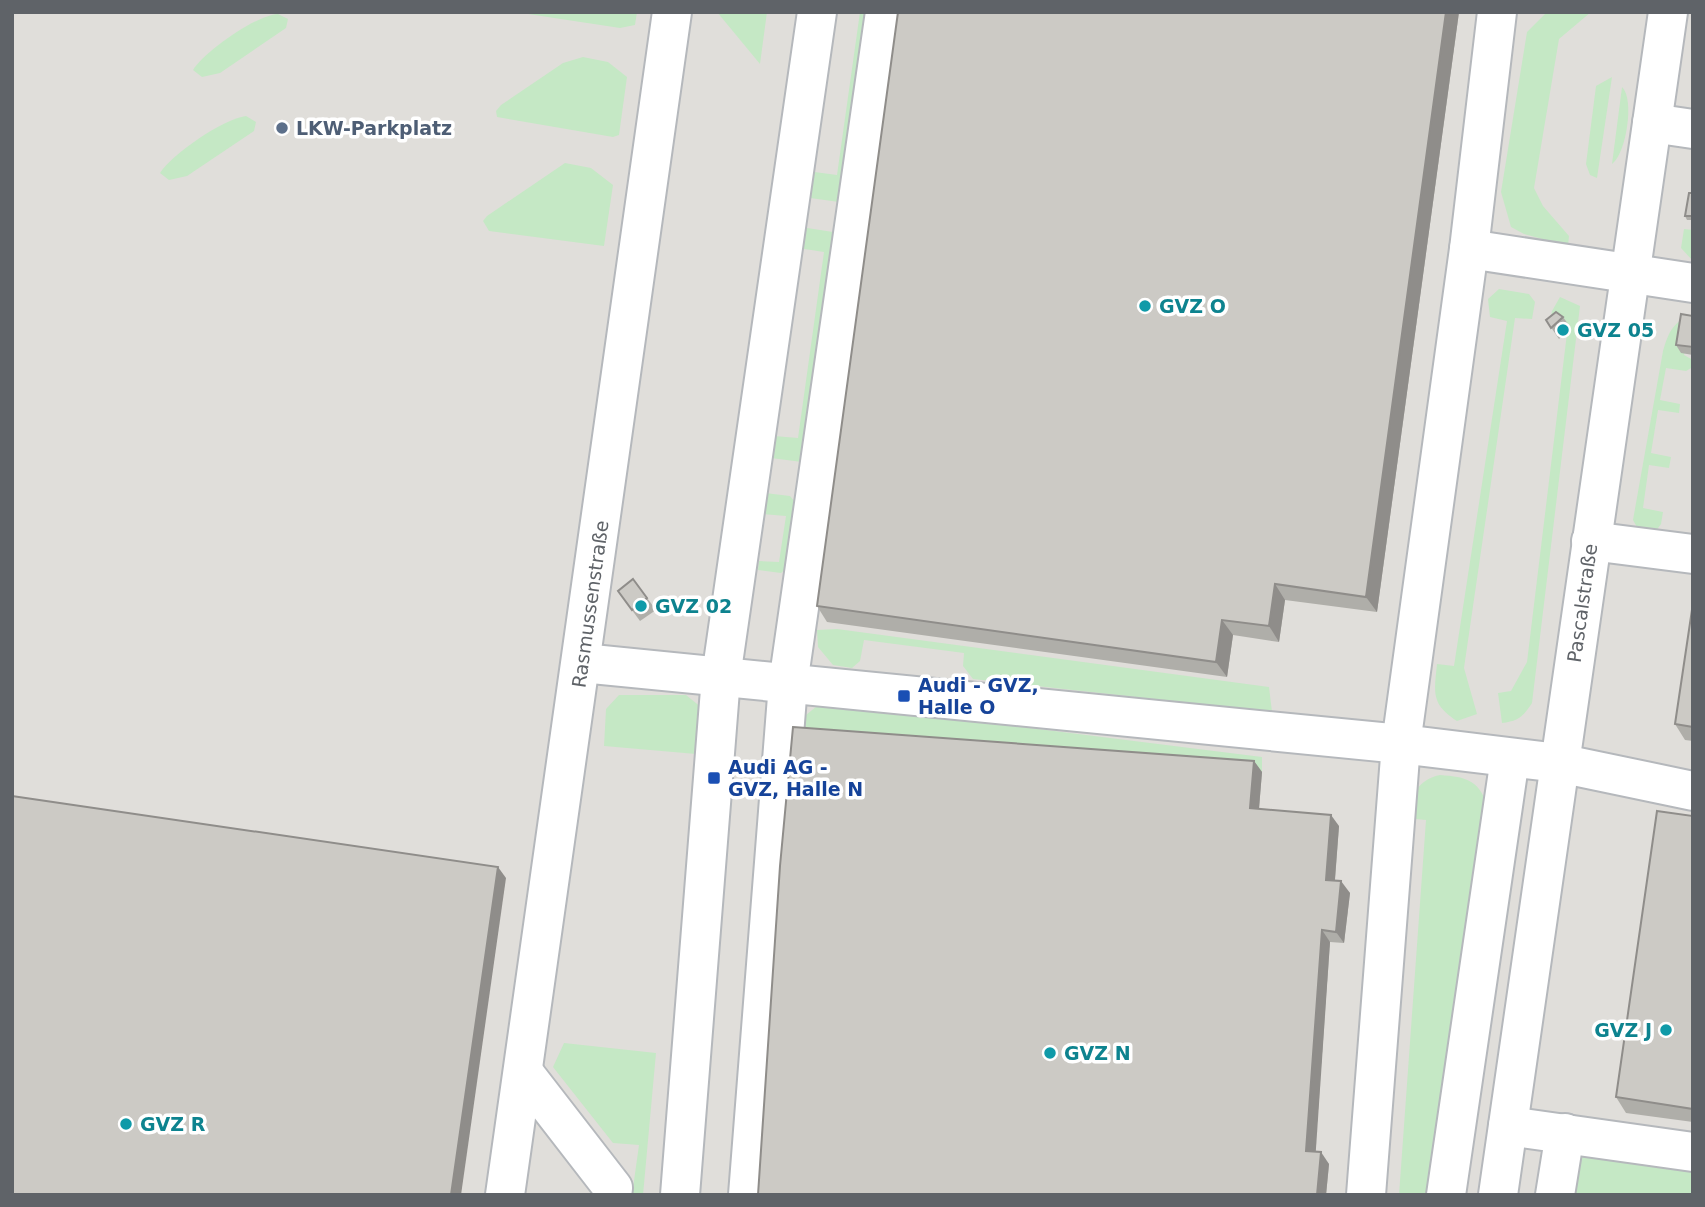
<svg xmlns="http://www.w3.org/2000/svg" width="1705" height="1207" viewBox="0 0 1705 1207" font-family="'DejaVu Sans',sans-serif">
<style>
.industrial{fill:#e0deda}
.green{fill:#c5e8c5}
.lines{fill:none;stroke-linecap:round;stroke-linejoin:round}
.minor-casing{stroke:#b5b8bc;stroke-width:42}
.path{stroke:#9cc7a9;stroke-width:4.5;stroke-dasharray:7 3.5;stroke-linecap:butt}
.minor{stroke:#fff;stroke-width:38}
.wall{fill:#afaea9}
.shaded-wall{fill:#8f8d8a}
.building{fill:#cccac5;stroke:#8f8d8a;stroke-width:2}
.service-dot{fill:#5c6f8a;stroke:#fff;stroke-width:2.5}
.culture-dot{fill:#0f9aa8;stroke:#fff;stroke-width:2.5}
.transit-dot{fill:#1a4fb4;stroke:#fff;stroke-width:2.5}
.labels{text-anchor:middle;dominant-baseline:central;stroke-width:7;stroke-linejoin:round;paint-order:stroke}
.service-label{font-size:19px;font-weight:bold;fill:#4e5e75;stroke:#fff;text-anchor:start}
.culture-label{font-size:19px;font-weight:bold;fill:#0d838f;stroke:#fff;text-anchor:start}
.street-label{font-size:19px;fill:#5f6368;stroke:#fff}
.transit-label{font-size:19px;font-weight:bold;fill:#164399;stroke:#fff;text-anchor:start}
</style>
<rect width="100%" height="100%" fill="#f1efe8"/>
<rect class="industrial" x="12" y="12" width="1681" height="1183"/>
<g class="green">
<polygon points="515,12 637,12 635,25 620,28"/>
<polygon points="717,12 767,12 760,64"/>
<polygon points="860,12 865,12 839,202 803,197 807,171 837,175"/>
<polygon points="1547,12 1591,12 1559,39 1534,188 1543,206 1569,236 1568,246 1524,234 1511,227 1501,192 1527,32"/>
<path d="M278,14L288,19L286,28L220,73L202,77L193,70C204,52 256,15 278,14Z"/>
<polygon points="583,57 608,62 627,77 619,135 613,137 497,117 496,111 501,105 563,63"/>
<polygon points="1612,77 1597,178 1590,175 1586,164 1596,86"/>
<path d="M1622,87C1635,99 1626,154 1612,164Z"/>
<path d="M246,116L256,122L254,131L187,176L169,180L160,173C172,154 223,119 246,116Z"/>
<polygon points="565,163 591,168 613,185 604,246 489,231 483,221 487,216"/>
<polygon points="801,227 833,232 802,462 771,458 774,436 798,438 824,252 798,248"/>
<polygon points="1684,229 1693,230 1693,261 1681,248"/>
<path d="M1499,289L1529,294L1535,302L1532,319L1515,318L1464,668L1477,714L1457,721C1431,704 1434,693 1437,664L1454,666L1507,321L1490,317L1488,299Z"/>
<path d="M1560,297L1580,306L1532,703C1523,717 1518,721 1502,723L1498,693L1511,691L1527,662L1568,325L1550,322L1552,311Z"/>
<path d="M1693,314V326L1684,355L1693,360V367L1686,371L1666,368L1660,400L1680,404L1679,413L1658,410L1651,453L1671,457L1669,468L1649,465L1643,508L1663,512L1661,524L1656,531L1638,529L1633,520L1663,351C1669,331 1673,322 1693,314Z"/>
<polygon points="765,493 790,496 795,502 787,568 781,573 758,570 759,561 779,562 786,516 761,514"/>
<polygon points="837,629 1269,687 1272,712 973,679 963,666 964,653 864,640 860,661 852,668 833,665 818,647 817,630"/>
<polygon points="619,695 686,695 702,708 696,754 604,746 606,709"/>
<polygon points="822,702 1262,757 1262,772 801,738 806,715"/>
<path d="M1440,775C1467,777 1479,780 1488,807L1433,1195H1399L1426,820L1405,818C1412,797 1416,780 1440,775Z"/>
<polygon points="564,1043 656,1053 643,1195 632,1195 639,1145 613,1143 553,1067"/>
<polygon points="1573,1154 1693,1167 1693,1195 1562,1195"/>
</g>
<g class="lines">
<defs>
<g id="minor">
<polyline points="1652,123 1693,129"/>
<polyline points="1469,249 1693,283"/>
<polyline points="1591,541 1693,554"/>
<polyline points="582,663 1401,744 1559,763 1693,791"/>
<polyline points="524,1073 613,1188 612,1195"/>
<polyline points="1508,1126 1693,1152"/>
<polyline points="505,1195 672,12"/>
<polyline points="680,1195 721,677 817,12"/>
<polyline points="748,1195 788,684 885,12"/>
<polyline points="1366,1195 1401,744 1469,249 1497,12"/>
<polyline points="1446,1195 1510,758"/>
<polyline points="1498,1195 1668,12"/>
<polyline points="1555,1195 1565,1133"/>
</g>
</defs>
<use href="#minor" class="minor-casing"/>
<polyline class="path" points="1691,429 1693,429"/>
<use href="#minor" class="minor"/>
</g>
<g class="wall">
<polygon points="898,12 1459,12 1377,612 1285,600 1279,642 1233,635 1227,677 827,622 817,606"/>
<polygon points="1693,193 1693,220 1687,220 1685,216"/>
<polygon points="1693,316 1693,355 1681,353 1676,345"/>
<polygon points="1563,317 1571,328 1559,339 1546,320"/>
<polygon points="633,579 656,610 640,621 618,591"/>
<polygon points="1693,603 1693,741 1685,740 1675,724"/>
<polygon points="1254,761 1262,772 1259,809 1339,826 1335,880 1350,893 1344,943 1330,942 1315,1152 1329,1164 1326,1195 758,1195"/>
<polygon points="1693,816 1693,1122 1626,1113 1616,1097"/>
</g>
<g class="shaded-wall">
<polygon points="1446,12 1459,12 1377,612 1366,597"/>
<polygon points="1275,584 1285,600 1279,642 1269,626"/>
<polygon points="1222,620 1233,635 1227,677 1216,662"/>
<polygon points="1254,761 1262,772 1258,820 1250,808"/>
<polygon points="1331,815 1339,826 1334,891 1326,880"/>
<polygon points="498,867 506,878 461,1195 451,1195"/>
<polygon points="1341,881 1350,893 1344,943 1336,932"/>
<polygon points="1322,930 1330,942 1315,1163 1306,1151"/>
<polygon points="1321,1152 1329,1164 1326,1195 1317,1195"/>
</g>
<g class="building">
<polygon points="898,12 1446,12 1366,597 1275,584 1269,626 1222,620 1216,662 817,606"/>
<polygon points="1689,193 1693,193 1693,216 1685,216"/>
<polygon points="1556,312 1563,317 1551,328 1546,320"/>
<polygon points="1681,314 1693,316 1693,347 1676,345"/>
<polygon points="633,579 647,598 632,610 618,591"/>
<polygon points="1693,603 1693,727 1675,724"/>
<polygon points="793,727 1254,761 1250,808 1331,815 1326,880 1341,881 1336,932 1322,930 1306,1151 1321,1152 1317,1195 758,1195 780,866"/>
<polygon points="12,796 498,867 451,1195 12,1195"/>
<polygon points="1657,811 1693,816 1693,1109 1616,1097"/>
</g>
<circle class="service-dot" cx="282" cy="128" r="7"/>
<g class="culture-dot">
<circle cx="1145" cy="306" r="7"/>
<circle cx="1563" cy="330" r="7"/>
<circle cx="641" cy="606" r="7"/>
<circle cx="1666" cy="1030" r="7"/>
<circle cx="1050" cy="1053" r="7"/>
<circle cx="126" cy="1124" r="7"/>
</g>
<g class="transit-dot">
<rect x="897" y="689" width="14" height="14" rx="3.5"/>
<rect x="707" y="771" width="14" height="14" rx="3.5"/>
</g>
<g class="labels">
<g class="service-label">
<text x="296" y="128">LKW-Parkplatz</text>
</g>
<g class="culture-label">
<text x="1159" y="306">GVZ O</text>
<text x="1577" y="330">GVZ 05</text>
<text x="655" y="606">GVZ 02</text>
<text x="1652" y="1030" text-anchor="end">GVZ J</text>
<text x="1064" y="1053">GVZ N</text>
<text x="140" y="1124">GVZ R</text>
</g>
<g class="street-label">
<text transform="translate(1582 603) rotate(-82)">Pascalstraße</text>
<text transform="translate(590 604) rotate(-82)">Rasmussenstraße</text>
</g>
<g class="transit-label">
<text x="918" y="685">Audi - GVZ,<tspan x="918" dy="22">Halle O</tspan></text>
<text x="728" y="767">Audi AG -<tspan x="728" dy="22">GVZ, Halle N</tspan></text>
</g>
</g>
<rect width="1705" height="1207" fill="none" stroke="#5f6368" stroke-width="28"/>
</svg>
